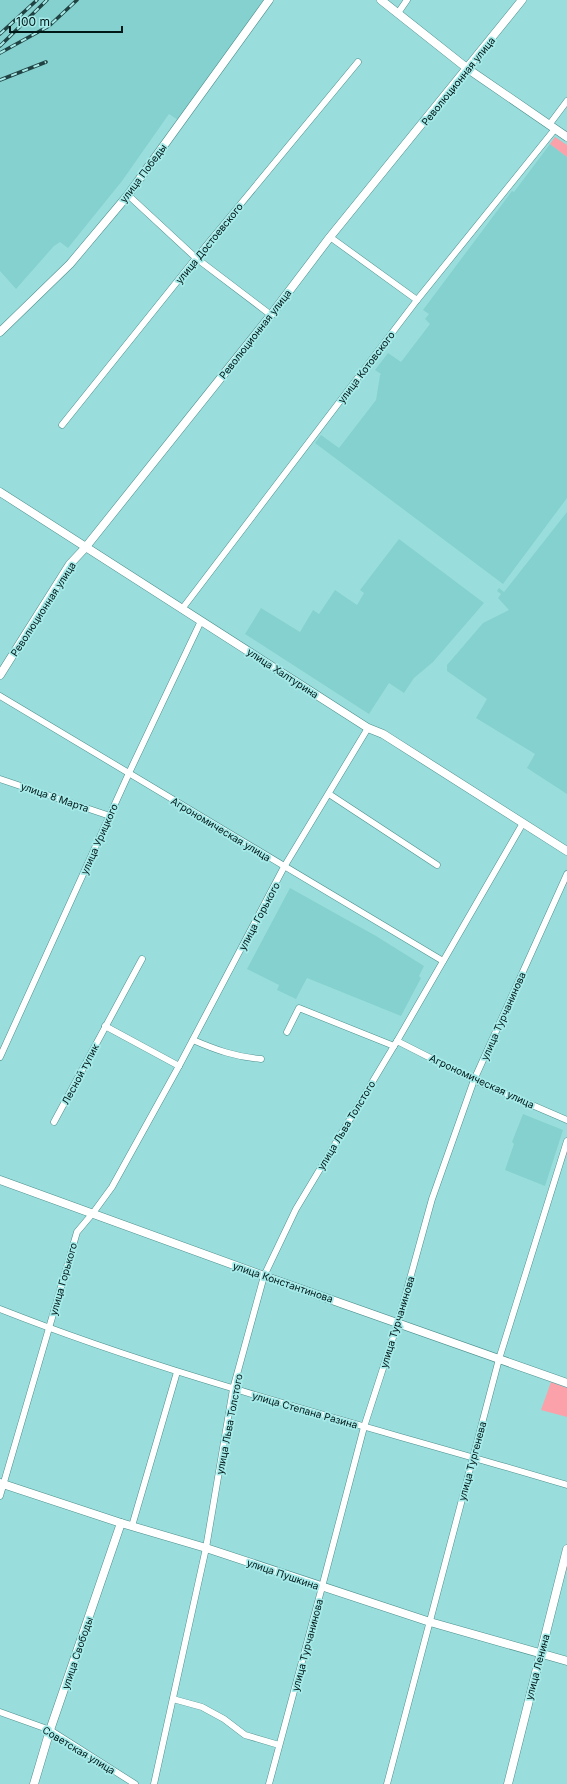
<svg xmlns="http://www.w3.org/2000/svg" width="567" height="1784" viewBox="0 0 567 1784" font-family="Inter,sans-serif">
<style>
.built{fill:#84d1cf}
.green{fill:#faa1a9}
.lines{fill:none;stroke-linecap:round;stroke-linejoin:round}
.street-casing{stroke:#4b8f8d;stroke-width:7}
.secondary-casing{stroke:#4b8f8d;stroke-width:9}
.street{stroke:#fff;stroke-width:6}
.secondary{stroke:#fff;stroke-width:8}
.rail-casing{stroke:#204242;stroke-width:3.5}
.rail{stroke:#a6ebe9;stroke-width:2;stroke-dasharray:6;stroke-linecap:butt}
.labels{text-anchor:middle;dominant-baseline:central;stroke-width:3.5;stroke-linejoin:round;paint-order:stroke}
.street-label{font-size:10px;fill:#001818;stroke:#a6ebe9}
</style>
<rect width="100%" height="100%" fill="#99dedc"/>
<g class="built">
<polygon points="0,0 264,0 178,120 169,114 122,181 68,248 60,242 54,246 16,289 0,271"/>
<polygon points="550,144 567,157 567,498 503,584 315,443 321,435 339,448 376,400 380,375 381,374 375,370 388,353 401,362 430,324 425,319 429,314 423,310 512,191 514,192"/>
<polygon points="567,512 567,794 527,768 535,754 476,718 487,699 447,671 447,665 483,623 509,610 498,598 501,594 497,591 499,588 504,592"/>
<polygon points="399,539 484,603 433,662 414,678 404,693 389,683 369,714 245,634 261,608 300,632 313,610 319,614 335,590 357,605 364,593 360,590"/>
<polygon points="290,888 376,936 424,966 419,976 421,978 401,1016 307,978 296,999 277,990 279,985 247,969"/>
<polygon points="523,1114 563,1130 545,1186 505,1170 514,1144 512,1142"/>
</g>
<g class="green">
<polygon points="555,137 567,145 567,157 550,144"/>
<polygon points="551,1382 567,1388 567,1417 541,1410"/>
</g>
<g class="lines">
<defs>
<g id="street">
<polyline points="398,13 407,0"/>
<polyline points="549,125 567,101"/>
<polyline points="128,195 196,258 271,315"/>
<polyline points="330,237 417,300"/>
<polyline points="62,425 196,258 358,62"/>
<polyline points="182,609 417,300 555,129"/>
<polyline points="0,696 443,961"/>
<polyline points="0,779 110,816"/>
<polyline points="329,794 437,865"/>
<polyline points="105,1026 179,1066"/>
<polyline points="287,1032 299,1008 394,1046"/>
<path d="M193,1040C216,1050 236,1057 261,1059"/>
<polyline points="397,1041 474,1080 567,1120"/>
<polyline points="0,1057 129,773 201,621"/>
<polyline points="54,1122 142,959"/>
<path d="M0,1309C185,1382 378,1428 567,1485"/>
<polyline points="0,1496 77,1232 93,1213 112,1187 179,1066 284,867 368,728"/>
<polyline points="132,1526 177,1372"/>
<polyline points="173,1699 202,1707 224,1719 245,1735 279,1745"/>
<polyline points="0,1712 50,1730 135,1784"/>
<polyline points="154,1784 206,1548 233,1389 264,1276 296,1209 397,1041 523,823"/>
<polyline points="269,1784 322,1587 364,1427 398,1322 432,1199 474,1080 567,874"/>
<polyline points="387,1784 499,1359 567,1141"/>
</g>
<g id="secondary">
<polyline points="381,0 468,69 567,137"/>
<polyline points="0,332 70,264 128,195 269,0"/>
<polyline points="0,492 368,728 383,734 567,851"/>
<polyline points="0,675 70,564 85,548 271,315 330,237 522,0"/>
<polyline points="0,1180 264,1276 567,1383"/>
<polyline points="0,1483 121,1523 206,1548 430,1622 567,1661"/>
<polyline points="34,1784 50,1730 121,1523"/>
<polyline points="508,1784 567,1549"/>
</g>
</defs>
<use href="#street" class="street-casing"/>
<use href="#secondary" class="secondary-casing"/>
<use href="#street" class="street"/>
<use href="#secondary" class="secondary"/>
<defs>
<g id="rail">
<polyline points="0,34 37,0"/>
<polyline points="0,46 47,0"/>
<polyline points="0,53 49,26 77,0"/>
<polyline points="0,80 46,62"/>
</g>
</defs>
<use href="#rail" class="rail-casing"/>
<use href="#rail" class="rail"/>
</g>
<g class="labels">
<g class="street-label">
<text transform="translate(458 81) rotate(-51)">Революционная улица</text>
<text transform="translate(143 173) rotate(-53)">улица Победы</text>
<text transform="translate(209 243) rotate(-51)">улица Достоевского</text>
<text transform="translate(255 334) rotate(-52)">Революционная улица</text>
<text transform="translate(366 367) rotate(-53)">улица Котовского</text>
<text transform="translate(43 609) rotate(-57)">Революционная улица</text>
<text transform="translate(283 673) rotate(33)">улица Халтурина</text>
<text transform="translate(55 797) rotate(19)">улица 8 Марта</text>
<text transform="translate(221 829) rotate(31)">Агрономическая улица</text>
<text transform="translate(99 839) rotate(-66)">улица Урицкого</text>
<text transform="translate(259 916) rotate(-62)">улица Горького</text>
<text transform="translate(503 1016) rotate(-66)">улица Турчанинова</text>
<text transform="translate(80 1074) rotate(-62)">Лесной тупик</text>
<text transform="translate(482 1081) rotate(25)">Агрономическая улица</text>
<text transform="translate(346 1125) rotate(-59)">улица Льва Толстого</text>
<text transform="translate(63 1279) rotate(-74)">улица Горького</text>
<text transform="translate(283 1282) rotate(19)">улица Константинова</text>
<text transform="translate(397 1322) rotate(-73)">улица Турчанинова</text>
<text transform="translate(305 1410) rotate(16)">улица Степана Разина</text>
<text transform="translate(229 1424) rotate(-79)">улица Льва Толстого</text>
<text transform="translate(472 1461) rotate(-75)">улица Тургенева</text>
<text transform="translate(283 1574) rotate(19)">улица Пушкина</text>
<text transform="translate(307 1645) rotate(-75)">улица Турчанинова</text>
<text transform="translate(77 1653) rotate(-71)">улица Свободы</text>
<text transform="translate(537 1667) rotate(-75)">улица Ленина</text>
<text transform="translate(79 1750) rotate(31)">Советская улица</text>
</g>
</g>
<path d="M10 26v6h112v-6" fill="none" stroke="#001818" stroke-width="2"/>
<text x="16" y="26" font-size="12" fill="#001818" stroke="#a6ebe9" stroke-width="3" paint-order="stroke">100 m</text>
</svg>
